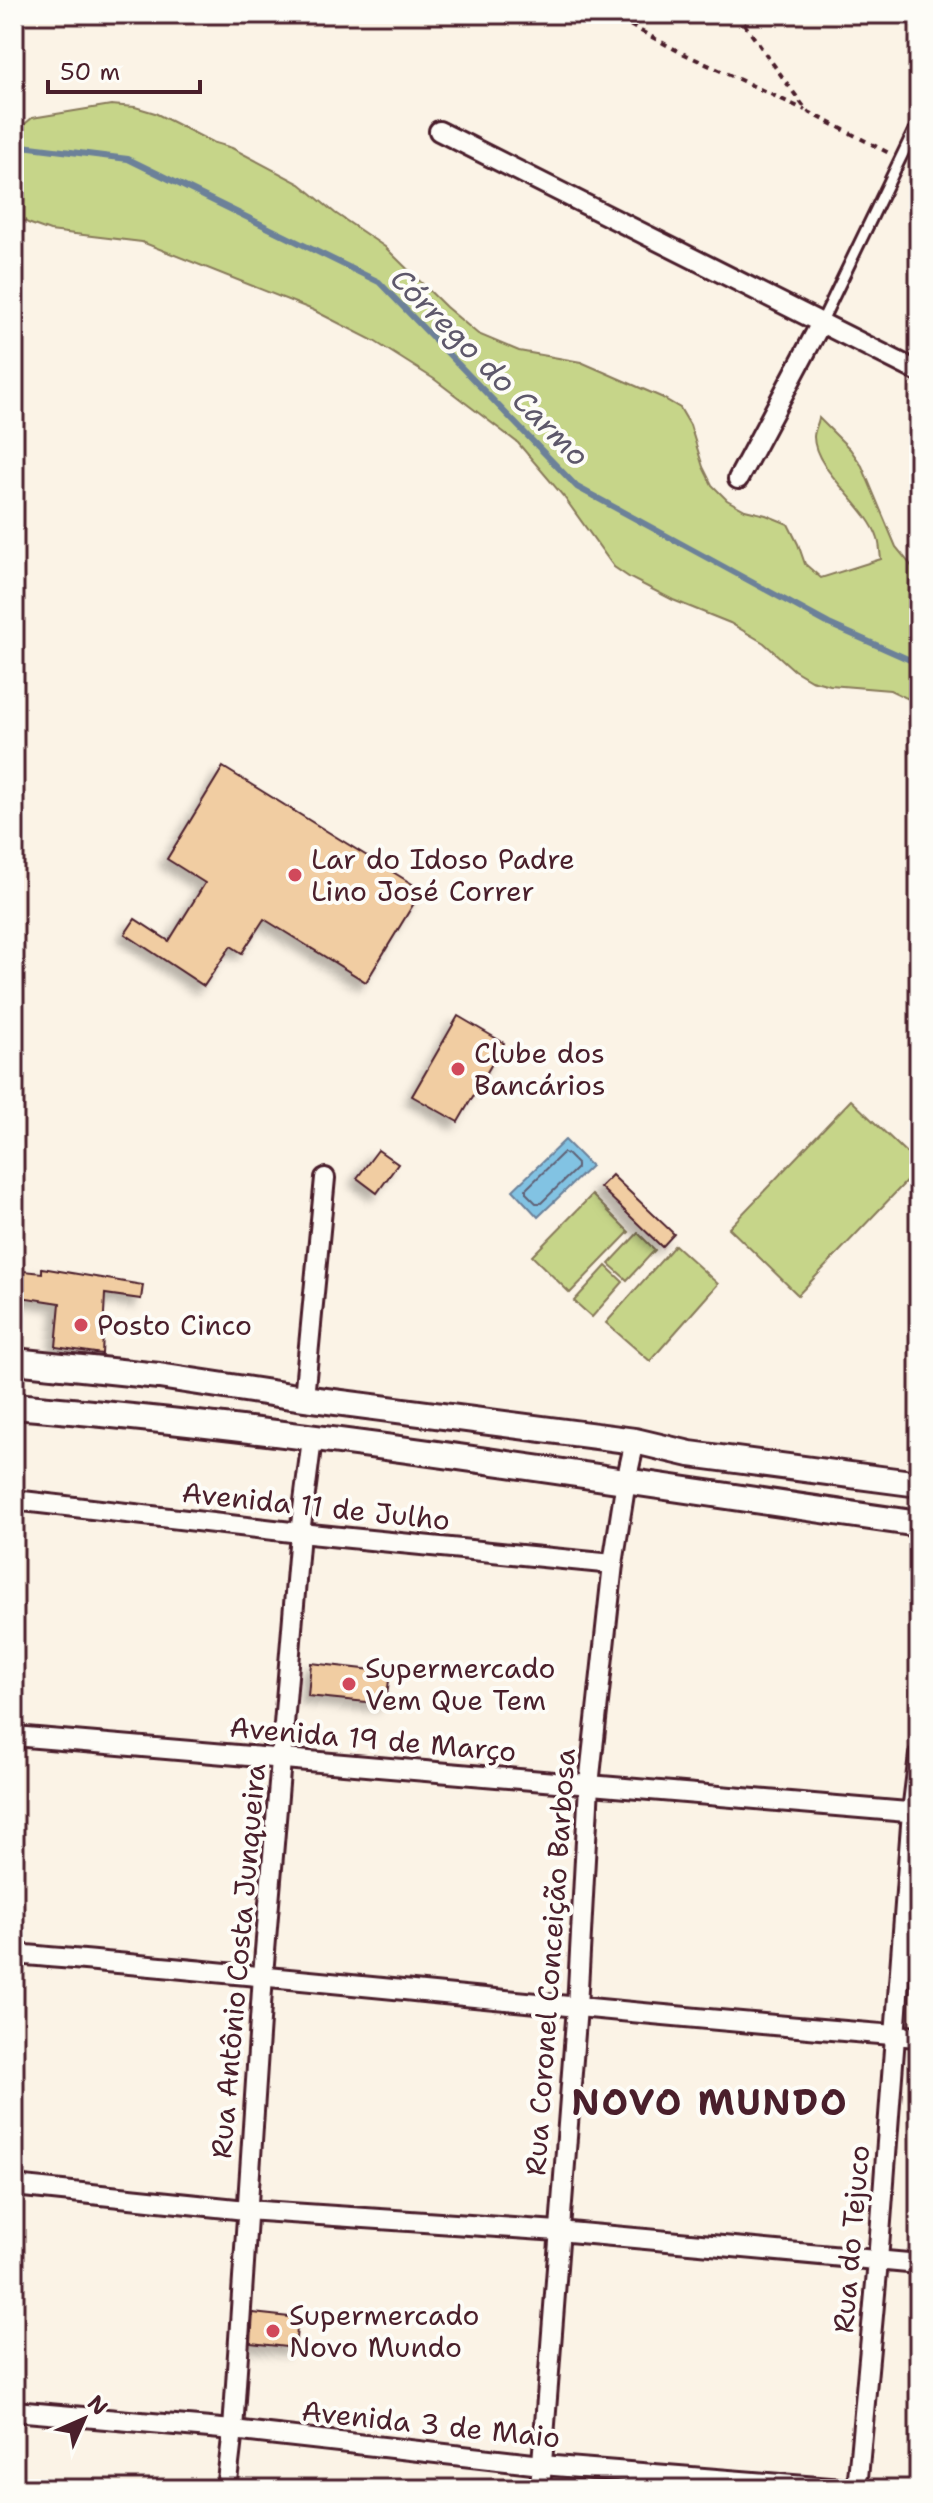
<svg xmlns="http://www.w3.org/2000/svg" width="933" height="2503" viewBox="0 0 933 2503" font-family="'Shantell Sans',sans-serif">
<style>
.green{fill:#c6d589;stroke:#887a5a;stroke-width:2}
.water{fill:#82c3e3;stroke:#6c8199;stroke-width:2}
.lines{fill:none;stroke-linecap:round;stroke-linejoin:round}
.shore{stroke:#606175;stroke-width:2}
.stream{stroke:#6c8199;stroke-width:6}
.building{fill:#f1cda2;stroke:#4a1f2b;stroke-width:2;filter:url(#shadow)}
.service-casing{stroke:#4a1f2b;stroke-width:15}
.minor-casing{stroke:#4a1f2b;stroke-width:24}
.secondary-casing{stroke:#4a1f2b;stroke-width:30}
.path{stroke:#4a1f2b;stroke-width:4;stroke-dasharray:6 6;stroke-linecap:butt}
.service{stroke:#fdfcf7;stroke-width:9}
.minor{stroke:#fdfcf7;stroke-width:18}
.secondary{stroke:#fdfcf7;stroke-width:24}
.poi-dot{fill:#d1495b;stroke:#fdfcf7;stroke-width:3}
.labels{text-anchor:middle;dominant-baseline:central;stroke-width:8;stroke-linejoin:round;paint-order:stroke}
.poi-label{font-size:28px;fill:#4a1f2b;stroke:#fdfcf7;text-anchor:start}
.street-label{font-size:28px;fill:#4a1f2b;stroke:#fdfcf7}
.water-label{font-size:30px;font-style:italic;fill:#5e586b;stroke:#fdfcf7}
.district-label{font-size:36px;font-weight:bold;letter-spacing:2px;fill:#4a1f2b;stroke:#fdfcf7}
</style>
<defs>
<filter id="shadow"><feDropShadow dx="-7" dy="7" stdDeviation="4" flood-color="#0004"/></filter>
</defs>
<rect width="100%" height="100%" fill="#fbf3e6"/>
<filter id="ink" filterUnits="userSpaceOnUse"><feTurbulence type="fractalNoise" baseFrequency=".0125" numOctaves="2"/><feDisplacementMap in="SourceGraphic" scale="16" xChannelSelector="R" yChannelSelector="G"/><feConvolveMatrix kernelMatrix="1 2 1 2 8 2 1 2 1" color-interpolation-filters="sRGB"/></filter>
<g filter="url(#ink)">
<g class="green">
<path d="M111,105L135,107L155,113L212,142L232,148L300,184L335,213L385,247L446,307L478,334L519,351L581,362L661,397L680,408L690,425L703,467L712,485L727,500L745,510L766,515L788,524L798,544L805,564L821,578L881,559C880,553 880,545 878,539C868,506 814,470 814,437C814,431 818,424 819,418L850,449L862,466L896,547L919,575V707L911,700L890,690L830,685L811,680L794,670L764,643L730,623L673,600L630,578L614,567L564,497L518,443L434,379L374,341L313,310L142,242L50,231L28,223L14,214V133L32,118Z"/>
<polygon points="851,1100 919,1165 919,1168 798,1295 729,1228"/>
<polygon points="592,1195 629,1232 570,1293 532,1256"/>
<polygon points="638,1233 655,1250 627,1280 609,1264"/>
<polygon points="675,1245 718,1284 650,1361 606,1323"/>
<polygon points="606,1266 623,1282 592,1317 574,1301"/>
</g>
<polygon class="water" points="565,1140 591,1166 538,1217 513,1190"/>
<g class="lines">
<polygon class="shore" points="563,1153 567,1154 577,1164 577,1168 541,1203 536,1203 526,1193 526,1189"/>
<polyline class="stream" points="14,145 128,159 379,282 577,487 829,624 919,664"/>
</g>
<g class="building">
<polygon points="223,767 422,890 366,982 264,919 242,953 231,946 204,986 125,934 135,919 169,941 205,883 167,859"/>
<polygon points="458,1016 504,1043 458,1122 412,1096"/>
<polygon points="378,1150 398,1164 377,1193 357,1178"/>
<polygon points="612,1175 674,1234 662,1247 600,1187"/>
<polygon points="42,1268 143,1285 141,1299 105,1294 102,1354 56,1347 60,1303 14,1296 14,1270 42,1273"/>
<polygon points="311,1663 390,1672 386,1704 308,1696"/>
<polygon points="253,2313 298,2318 295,2348 251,2343"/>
</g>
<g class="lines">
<defs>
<polyline id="service" points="821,323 919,120"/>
<g id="minor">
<polyline points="439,131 919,372"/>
<polyline points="738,479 821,323"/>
<polyline points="304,1398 325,1178"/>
<polyline points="14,1500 300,1533 613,1564"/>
<polyline points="14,1736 919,1813"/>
<path d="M14,1954C316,1979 617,2014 919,2037"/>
<polyline points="14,2186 246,2210 558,2231 919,2264"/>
<polyline points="14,2411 233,2430 542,2465 843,2489"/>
<polyline points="226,2489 233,2430 263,1975 300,1533 312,1439"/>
<polyline points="540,2489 577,2007 589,1785 613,1564 626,1481 635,1441"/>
<polyline points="857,2489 878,2261 912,1812 919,1755"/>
</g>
<g id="secondary">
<polyline points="14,1361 159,1376 304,1398 635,1441 690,1454 919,1484"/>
<path d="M14,1406C317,1431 618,1481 919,1524"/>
</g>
</defs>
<use href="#service" class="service-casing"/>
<use href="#minor" class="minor-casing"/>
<use href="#secondary" class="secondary-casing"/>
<g class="path">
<polyline points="609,14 680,52 805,110"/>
<polyline points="737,14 807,111 889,153"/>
</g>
<use href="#service" class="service"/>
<use href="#minor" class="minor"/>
<use href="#secondary" class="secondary"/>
</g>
</g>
<g class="poi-dot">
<circle cx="295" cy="875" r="8"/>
<circle cx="458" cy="1069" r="8"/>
<circle cx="81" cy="1325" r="8"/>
<circle cx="349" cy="1684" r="8"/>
<circle cx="273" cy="2331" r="8"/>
</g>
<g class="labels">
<g class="poi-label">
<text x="311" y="859">Lar do Idoso Padre<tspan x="311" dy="32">Lino José Correr</tspan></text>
<text x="474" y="1053">Clube dos<tspan x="474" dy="32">Bancários</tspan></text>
<text x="97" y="1325">Posto Cinco</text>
<text x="365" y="1668">Supermercado<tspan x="365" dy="32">Vem Que Tem</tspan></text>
<text x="289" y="2315">Supermercado<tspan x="289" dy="32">Novo Mundo</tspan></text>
</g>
<g class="street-label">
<text transform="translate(316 1506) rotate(6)">Avenida 11 de Julho</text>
<text transform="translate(373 1739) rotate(5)">Avenida 19 de Março</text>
<text transform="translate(238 1961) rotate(-85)">Rua Antônio Costa Junqueira</text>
<text transform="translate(550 1962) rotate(-86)">Rua Coronel Conceição Barbosa</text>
<text transform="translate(851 2239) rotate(-85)">Rua do Tejuco</text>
<text transform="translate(431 2424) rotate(6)">Avenida 3 de Maio</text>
</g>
<g class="water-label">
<text transform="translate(490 367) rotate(45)">Córrego do Carmo</text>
</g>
<g class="district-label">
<text x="710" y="2102">NOVO MUNDO</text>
</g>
</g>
<rect width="933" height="2503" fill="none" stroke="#fdfcf7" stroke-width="48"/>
<rect x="24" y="24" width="885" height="2455" fill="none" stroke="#4a1f2b" stroke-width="3" filter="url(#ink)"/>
<g transform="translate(84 2419) rotate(45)" stroke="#fdfcf7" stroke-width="6" paint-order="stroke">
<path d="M0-6L14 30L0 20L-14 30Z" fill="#4a1f2b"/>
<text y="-12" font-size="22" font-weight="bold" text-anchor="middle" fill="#4a1f2b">N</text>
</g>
<path d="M48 80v12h152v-12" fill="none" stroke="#4a1f2b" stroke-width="4"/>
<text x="60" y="80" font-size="24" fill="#4a1f2b" stroke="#fdfcf7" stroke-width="6" paint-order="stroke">50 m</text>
</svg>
